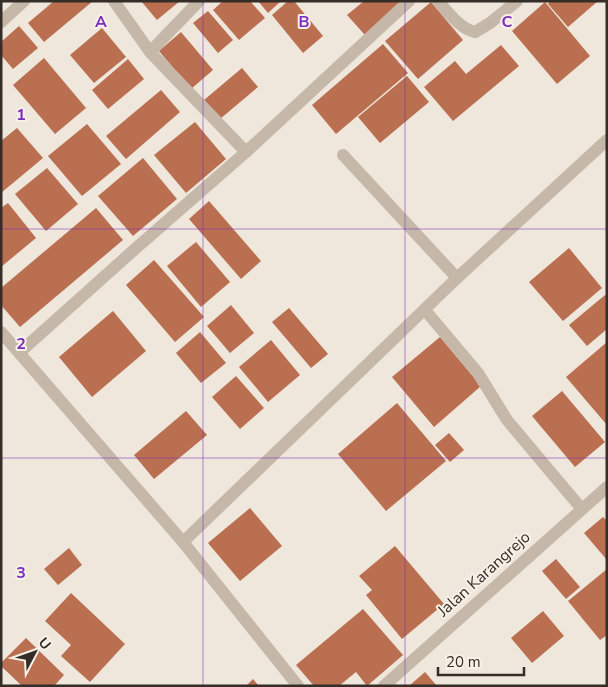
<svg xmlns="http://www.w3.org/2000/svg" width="608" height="687" viewBox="0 0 608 687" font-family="'Nunito Sans',sans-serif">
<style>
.building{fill:#b96f50}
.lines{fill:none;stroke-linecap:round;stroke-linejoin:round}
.minor{stroke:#c6b8a9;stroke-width:12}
.grid{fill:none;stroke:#7b2cbf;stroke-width:1;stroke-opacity:0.55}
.labels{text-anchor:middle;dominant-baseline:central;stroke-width:4;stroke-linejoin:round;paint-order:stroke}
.street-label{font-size:16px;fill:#342d28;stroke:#f7f1e8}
.grid-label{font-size:16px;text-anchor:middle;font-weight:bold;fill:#7b2cbf;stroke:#f7f1e8;stroke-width:4;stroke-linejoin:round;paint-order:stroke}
</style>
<rect width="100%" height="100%" fill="#efe7dc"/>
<g class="building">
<polygon points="54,1 93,1 44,42 28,23"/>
<polygon points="141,1 180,1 157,20"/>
<polygon points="223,1 250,1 265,18 239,40 213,10"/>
<polygon points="258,1 281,1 268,13"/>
<polygon points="288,1 294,1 323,36 303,53 272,15"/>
<polygon points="364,1 405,1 365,35 347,15"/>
<polygon points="550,1 598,1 568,27 548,4"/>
<polygon points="431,2 463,40 418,79 385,41"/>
<polygon points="545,2 590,56 557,84 512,31"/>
<polygon points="208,11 233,40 218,53 193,23"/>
<polygon points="19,26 38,48 13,69 1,55 1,42"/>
<polygon points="102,28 126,57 94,83 70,55"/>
<polygon points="181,32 213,70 191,89 159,51"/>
<polygon points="383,44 408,73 336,134 312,105"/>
<polygon points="501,45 519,66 453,121 424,87 455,61 466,74"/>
<polygon points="44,58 86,108 55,134 13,85"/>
<polygon points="128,59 144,79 108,109 92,90"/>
<polygon points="242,68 258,87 220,119 204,100"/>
<polygon points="407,76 429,102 380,143 358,117"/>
<polygon points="161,90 180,112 126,159 106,136"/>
<polygon points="195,122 226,159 186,193 154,155"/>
<polygon points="87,124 121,164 82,196 48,156"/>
<polygon points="17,128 43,158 1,193 1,141"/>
<polygon points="143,158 177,199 133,236 98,196"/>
<polygon points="47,168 78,204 46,231 15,194"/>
<polygon points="209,201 261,261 241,279 189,219"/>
<polygon points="8,203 36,238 1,267 1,208"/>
<polygon points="96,208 123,240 20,327 1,305 1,288"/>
<polygon points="196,242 230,282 201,307 167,266"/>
<polygon points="569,248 602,288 563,321 529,282"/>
<polygon points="154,260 204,317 175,342 126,285"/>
<polygon points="605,295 607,297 607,329 587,346 569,325"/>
<polygon points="231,305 254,333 230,353 207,326"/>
<polygon points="289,308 328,354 311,368 272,322"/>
<polygon points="113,311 146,351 92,397 59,357"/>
<polygon points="200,332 226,363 201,383 176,353"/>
<polygon points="440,337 481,386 434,427 392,377"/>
<polygon points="271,340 300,375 268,402 239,367"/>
<polygon points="607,342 607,425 566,377"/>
<polygon points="236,376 264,408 240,429 212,397"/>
<polygon points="562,391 605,442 575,467 532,416"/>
<polygon points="397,403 446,461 386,511 338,454"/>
<polygon points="186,411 207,435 154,479 134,455"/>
<polygon points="449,433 464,450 450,462 435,445"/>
<polygon points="250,508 282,546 240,581 208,543"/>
<polygon points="603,517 607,521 607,560 584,533"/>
<polygon points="395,546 444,604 402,639 366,595 372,590 359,576"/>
<polygon points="69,548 82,565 58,585 44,569"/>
<polygon points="556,559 580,587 566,599 542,571"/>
<polygon points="607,569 607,635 600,640 568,601"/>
<polygon points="71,593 125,644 90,682 61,656 71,645 45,621"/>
<polygon points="363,609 403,655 367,686 356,672 339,686 314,686 296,665"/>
<polygon points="543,611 564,636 532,663 511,638"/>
<polygon points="26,638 64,675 54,686 22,686 1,666 1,663"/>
<polygon points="425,672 437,686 409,686"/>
<polygon points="253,679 259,686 246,686"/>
</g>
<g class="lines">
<g class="minor">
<polyline points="114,1 150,52 246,152"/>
<path d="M438,1C448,12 460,29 475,32L490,23L517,1"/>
<polyline points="1,22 24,1"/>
<polyline points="150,52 199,1"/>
<polyline points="343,155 457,278"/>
<polyline points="425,310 478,373 507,420 581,508"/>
<polyline points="1,332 183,542 298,686"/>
<polyline points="20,352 135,249 246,152 409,1"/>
<polyline points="183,542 457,278 607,140"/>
<polyline points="384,686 607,487"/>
</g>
</g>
<path class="grid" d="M203,1V686M405,1V686M1,229H607M1,458H607"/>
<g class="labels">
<g class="street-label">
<text transform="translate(484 574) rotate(-42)">Jalan Karangrejo</text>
</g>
</g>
<g class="grid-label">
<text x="101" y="27">A</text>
<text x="304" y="27">B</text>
<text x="507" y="27">C</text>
<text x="21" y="120">1</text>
<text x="21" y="349">2</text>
<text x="21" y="578">3</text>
</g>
<rect width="608" height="687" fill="none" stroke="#342d28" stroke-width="5"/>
<g transform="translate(35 652) rotate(49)" stroke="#f7f1e8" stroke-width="4" paint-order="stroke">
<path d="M0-4L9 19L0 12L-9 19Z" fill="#342d28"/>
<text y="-8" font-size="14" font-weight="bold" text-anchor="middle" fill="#342d28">U</text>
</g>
<path d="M438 667v8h86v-8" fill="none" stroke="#342d28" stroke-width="2.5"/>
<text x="446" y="667" font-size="15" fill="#342d28" stroke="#f7f1e8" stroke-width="4" paint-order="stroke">20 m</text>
</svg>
